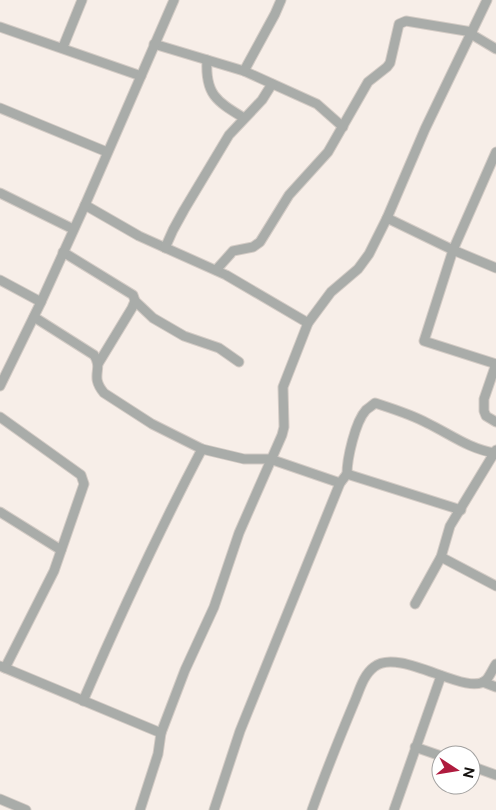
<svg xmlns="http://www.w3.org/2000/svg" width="496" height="810" viewBox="0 0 496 810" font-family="'Public Sans',sans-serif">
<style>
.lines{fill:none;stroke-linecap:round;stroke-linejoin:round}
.minor-casing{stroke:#d3cbc5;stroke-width:11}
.minor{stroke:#a9aca9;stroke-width:9}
</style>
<rect width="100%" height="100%" fill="#f7eee8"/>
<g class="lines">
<defs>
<g id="minor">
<polyline points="0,27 141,76"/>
<polyline points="471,34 496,49"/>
<polyline points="154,44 244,71 317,104 343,127"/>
<polyline points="63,47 82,0"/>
<path d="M207,60C205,94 216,101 244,118"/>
<polyline points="244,71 275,14 281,0"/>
<polyline points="0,108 107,152"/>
<polyline points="496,152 453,250 424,341 496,364"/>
<polyline points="0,193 73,229"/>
<polyline points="85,205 139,236 226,275 308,323"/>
<polyline points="387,218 453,250 496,268"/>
<polyline points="165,248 173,230 184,210 229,135 262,100 272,84"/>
<polyline points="63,252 133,295 135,301 132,308 98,364"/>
<polyline points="216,270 233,251 253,247 260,242 289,195 328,152 368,82 387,67 390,63 399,24 406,21 472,32"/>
<polyline points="0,280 41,302"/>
<polyline points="135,301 153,318 184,336 219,348 239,362"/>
<path d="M34,317L94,355C104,370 89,375 104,393L152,424L202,449L244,459H270L340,483"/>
<polyline points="496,364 484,399 484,411 486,416 496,422"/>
<polyline points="0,386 41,302 85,205 174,0"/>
<polyline points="0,417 81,475 84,484 54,571 5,668"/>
<path d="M347,474C347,459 355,422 366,410C368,408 372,406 375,403C393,409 410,414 427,423C450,434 469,449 495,453"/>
<polyline points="0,512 61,550"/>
<polyline points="441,557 496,586"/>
<polyline points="415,604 441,557 450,526 496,450"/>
<polyline points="0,666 161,733"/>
<polyline points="483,682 496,687"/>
<path d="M83,701C120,615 159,531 202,449"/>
<polyline points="415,747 441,756"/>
<polyline points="471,766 496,775"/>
<polyline points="0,799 26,810"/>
<polyline points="140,810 158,754 161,733 185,670 214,607 239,533 282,435 284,427 283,387 308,323 331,292 358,269 369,254 387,218 425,129 487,0"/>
<polyline points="214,810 240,731 340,483 347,474 461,510"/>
<path d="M312,810C325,774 339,739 354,703C359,692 363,675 374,667C399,646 468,698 486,680C490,676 493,668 496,664"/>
<polyline points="394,810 441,676"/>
</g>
</defs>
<use href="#minor" class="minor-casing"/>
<use href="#minor" class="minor"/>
</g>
<g transform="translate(456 770) rotate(102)"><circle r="24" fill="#ffffff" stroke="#a1a09f"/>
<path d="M0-4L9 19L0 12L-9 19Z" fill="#af1b3e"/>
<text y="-8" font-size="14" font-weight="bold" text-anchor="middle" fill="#151210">N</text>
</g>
</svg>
